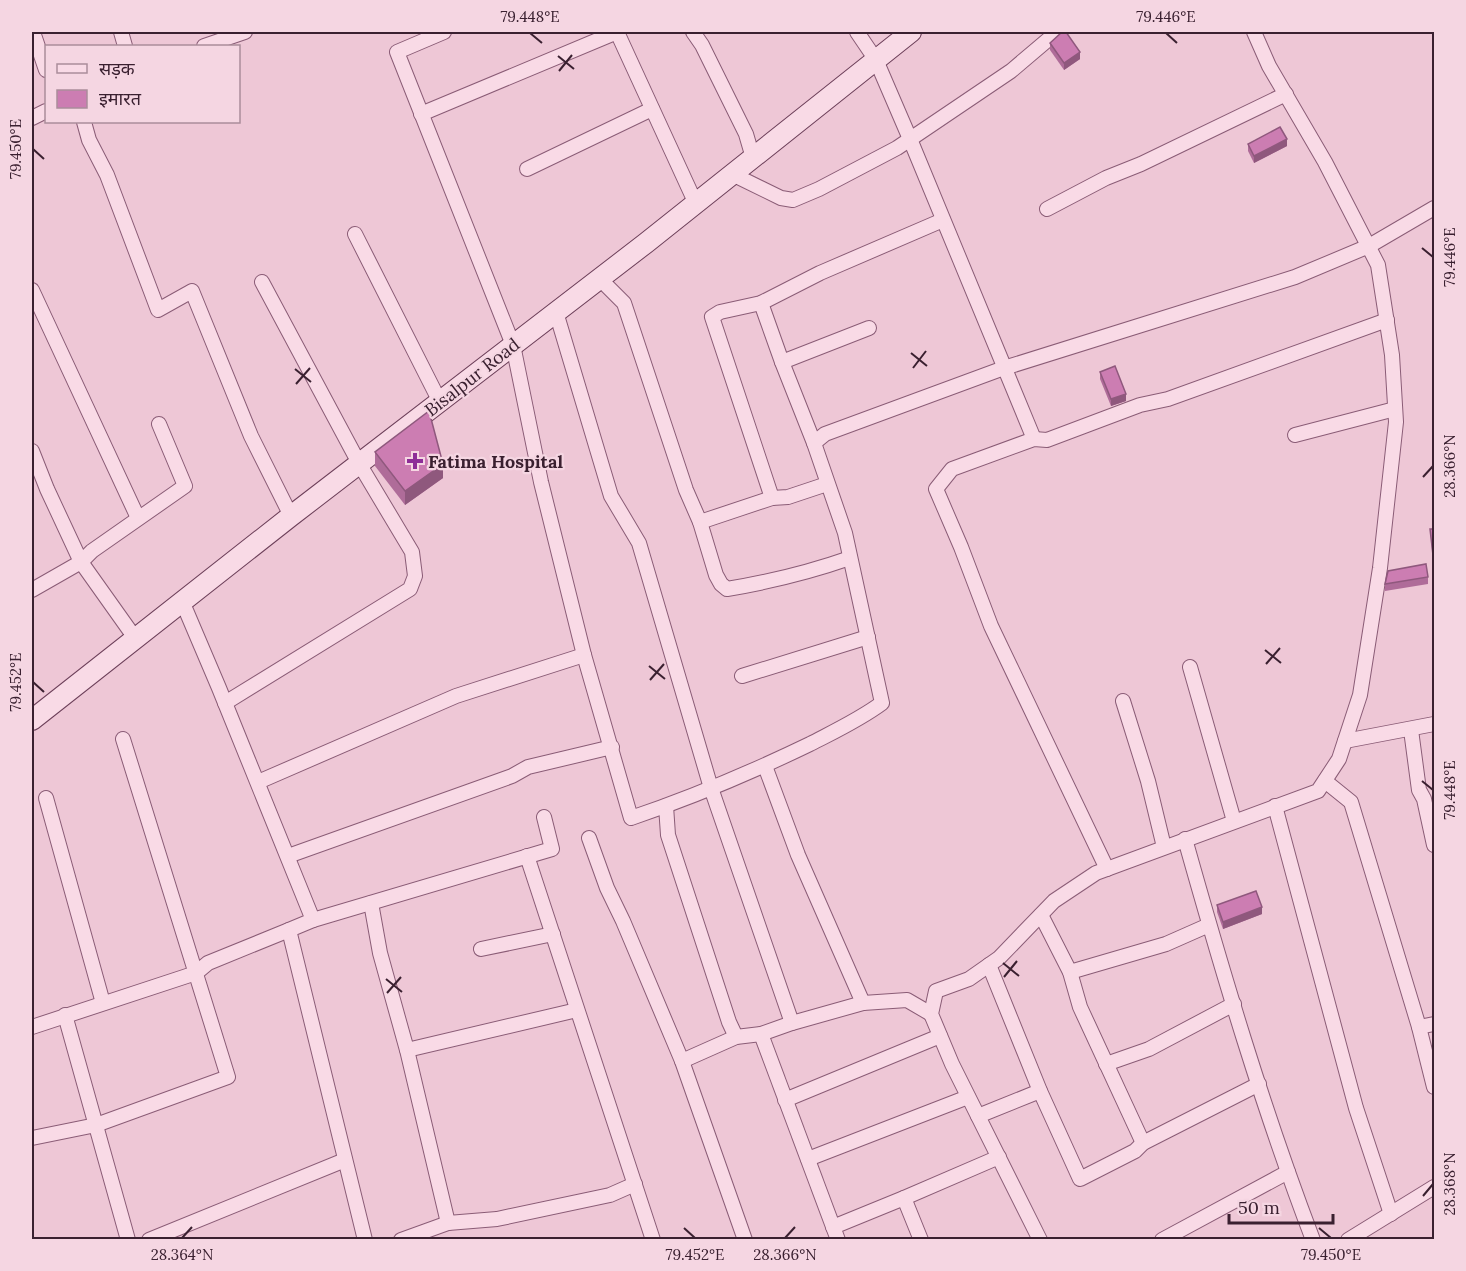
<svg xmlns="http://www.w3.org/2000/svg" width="1466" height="1271" viewBox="0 0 1466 1271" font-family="Lora,'Noto Sans Devanagari',serif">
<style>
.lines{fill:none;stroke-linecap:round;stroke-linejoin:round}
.street-casing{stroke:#8a5c76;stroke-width:16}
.secondary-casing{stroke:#6c3f59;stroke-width:22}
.street{stroke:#f9dae6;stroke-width:14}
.secondary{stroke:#f9dae6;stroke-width:20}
.wall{fill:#af6c99}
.shaded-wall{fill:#8f587d}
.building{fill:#cc7db2;stroke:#8f587d;stroke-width:1.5}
.ticks{fill:none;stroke:#3a2030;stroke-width:2}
.poi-dot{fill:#8e2d98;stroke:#f5d6e2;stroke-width:2}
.labels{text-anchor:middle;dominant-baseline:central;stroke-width:4.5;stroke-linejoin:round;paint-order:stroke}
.street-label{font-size:18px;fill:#3a2030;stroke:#f5d6e2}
.poi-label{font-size:18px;font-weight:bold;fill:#3a2030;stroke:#f5d6e2;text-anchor:start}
.neatline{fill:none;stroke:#3a2030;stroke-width:2}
.ticks-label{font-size:15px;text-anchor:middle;fill:#3a2030}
</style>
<rect width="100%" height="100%" fill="#eec7d6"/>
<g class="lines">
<defs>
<g id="street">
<polyline points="33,32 46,70"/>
<polyline points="121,32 125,46"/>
<path d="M444,32L397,52L513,345L541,482L584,655L631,818C693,797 752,772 810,744C835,731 859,720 882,703L845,533L814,443L782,362L761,303"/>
<polyline points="617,32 696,204"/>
<polyline points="693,32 702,45 746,134 753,158"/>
<polyline points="857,32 876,60 910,139 1034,439"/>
<polyline points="204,46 245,32"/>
<polyline points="421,114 617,32"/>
<polyline points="32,118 46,111"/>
<polyline points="84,122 89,140 107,175 158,310 192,291 251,436 291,516"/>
<polyline points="527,169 652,109"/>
<polyline points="732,174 781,198 793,200 819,189 897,148 1011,71 1057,32"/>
<polyline points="1047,209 1106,178 1141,164 1286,94"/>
<polyline points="355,234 440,402"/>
<path d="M600,279L624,303L686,490L700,522L716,575L721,584L727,589C769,582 810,572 850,558"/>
<polyline points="32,290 138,518"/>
<polyline points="556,312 611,496 639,543 711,788 792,1023"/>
<polyline points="782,362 869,328"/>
<polyline points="1295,435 1395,409"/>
<polyline points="814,443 825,434 1004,368 1295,277 1369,246 1434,208"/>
<polyline points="32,451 47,489 81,562 135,638"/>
<polyline points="772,498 712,317 720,312 761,303 820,273 943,220"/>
<polyline points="700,522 772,498 788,497 827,484"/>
<polyline points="32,590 81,562 92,551 185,486 159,424"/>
<polyline points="182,601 219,688 313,920 289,930 365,1240"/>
<polyline points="1190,667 1234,821"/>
<polyline points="742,676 868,637"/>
<polyline points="1123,701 1148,781 1164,847"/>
<polyline points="225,703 410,589 415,576 412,552 360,465 262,282"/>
<polyline points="1411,730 1419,790 1424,799 1434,845"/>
<polyline points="1345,741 1434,724"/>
<polyline points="765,766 798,855 863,1003"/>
<polyline points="1325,781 1351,802 1419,1027 1434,1087"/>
<polyline points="258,782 456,696 584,655"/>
<polyline points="46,798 103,1003"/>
<polyline points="666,806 668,835 729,1022 736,1037"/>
<polyline points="1275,806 1356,1108 1391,1214"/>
<polyline points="589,838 607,888 623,921 682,1061 745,1240"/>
<path d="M1185,839C1223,974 1263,1109 1313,1240"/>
<polyline points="288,856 512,776 528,767 612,747"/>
<polyline points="527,856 653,1240"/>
<polyline points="1107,869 991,626 961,547 936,489 952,469 1034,439 1047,440 1140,405 1168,399 1387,320"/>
<polyline points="371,903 380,953 407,1050 448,1223"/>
<polyline points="1041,915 1070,972 1080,1007 1143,1143"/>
<polyline points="313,920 552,849 544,817"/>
<polyline points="481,949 553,934"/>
<polyline points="989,965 1040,1091 1080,1179 1135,1151 1143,1143 1259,1084"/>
<polyline points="1070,972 1166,944 1209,925"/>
<polyline points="65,1015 128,1240"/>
<polyline points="32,1027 196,973 208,963 289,930"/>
<polyline points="1419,1027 1434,1024"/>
<polyline points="761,1034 838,1240"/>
<polyline points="407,1050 577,1010"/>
<polyline points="682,1061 736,1037 761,1034 792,1023 863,1003 907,1000 931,1014"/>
<polyline points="1106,1064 1149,1049 1234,1004"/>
<polyline points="785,1100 940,1036"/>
<polyline points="978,1116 1040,1091"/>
<polyline points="32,1138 96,1125 228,1077 123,739"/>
<polyline points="808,1159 968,1097"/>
<polyline points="904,1198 921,1240"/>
<polyline points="833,1227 904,1198 999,1157"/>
<polyline points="149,1240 345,1160"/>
<polyline points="401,1240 448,1223 497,1219 610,1195 635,1184"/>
<polyline points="1040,1240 952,1064 931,1014 936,991 969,979 999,958 1054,901 1096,873 1318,791 1339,759 1360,695 1380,568 1396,422 1392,355 1378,265 1325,162 1269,66 1254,32"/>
<polyline points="1162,1240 1288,1172"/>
<polyline points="1348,1240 1434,1187"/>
</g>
<polyline id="secondary" points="32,720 291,516 646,243 911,32"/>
</defs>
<use href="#street" class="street-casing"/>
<use href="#secondary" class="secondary-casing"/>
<use href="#street" class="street"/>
<use href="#secondary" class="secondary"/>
</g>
<g class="wall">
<polygon points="1050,43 1080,59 1064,70 1050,50"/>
<polygon points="1248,144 1287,146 1254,163 1248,151"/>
<polygon points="1100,372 1126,401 1111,406 1100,379"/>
<polygon points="375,452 443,478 405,505 375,466"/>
<polygon points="1430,529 1434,529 1434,571"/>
<polygon points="1428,577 1428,584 1385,591 1385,584"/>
<polygon points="1217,905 1262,914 1223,929 1217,912"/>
</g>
<g class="shaded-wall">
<polygon points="1080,52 1080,59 1064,70 1064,63"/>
<polygon points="1287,139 1287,146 1254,163 1254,156"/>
<polygon points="1126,394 1126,401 1111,406 1111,399"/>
<polygon points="443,464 443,478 405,505 405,491"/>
<polygon points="1262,907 1262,914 1223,929 1223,922"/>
</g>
<g class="building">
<polygon points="1062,32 1066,32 1080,52 1064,63 1050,43"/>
<polygon points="1280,127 1287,139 1254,156 1248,144"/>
<polygon points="1115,366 1126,394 1111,399 1100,372"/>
<polygon points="429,411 443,464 405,491 375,452"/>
<polygon points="1430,529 1434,529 1434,564"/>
<polygon points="1426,564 1428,577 1385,584 1388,571"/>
<polygon points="1256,891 1262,907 1223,922 1217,905"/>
</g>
<path class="ticks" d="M530,33L542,43M1166,33L1177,43M558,56L574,69M559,71L572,55M33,149L44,159M1422,248L1433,257M911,353L927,366M913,368L926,351M295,369L311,382M296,384L310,368M1423,477L1433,466M1265,650L1281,663M1266,664L1280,648M649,666L665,679M650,680L664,664M33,682L44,692M1422,781L1433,790M1003,963L1019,976M1004,977L1017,961M386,979L402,992M387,993L401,977M1423,1196L1433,1184M684,1228L695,1238M1319,1228L1331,1238M182,1238L192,1227M785,1238L795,1227"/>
<path class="poi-dot" d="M412 452h6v6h6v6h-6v6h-6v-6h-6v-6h6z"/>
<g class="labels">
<g class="street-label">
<text transform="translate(472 377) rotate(-38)">Bisalpur Road</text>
</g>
<g class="poi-label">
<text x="428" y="461">Fatima Hospital</text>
</g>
</g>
<rect width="1466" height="1271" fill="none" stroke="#f5d6e2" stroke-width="66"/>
<rect x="45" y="45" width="195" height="78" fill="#f5d6e2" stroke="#aa8d9b" stroke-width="1.5"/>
<rect x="57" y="64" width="30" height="9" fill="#f9dae6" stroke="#aa8d9b" stroke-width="1.5"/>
<text x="99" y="75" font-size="18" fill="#3a2030">सड़क</text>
<rect x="57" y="90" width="30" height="18" fill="#cc7db2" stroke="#aa8d9b" stroke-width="1.5"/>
<text x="99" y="105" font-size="18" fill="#3a2030">इमारत</text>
<path d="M1229 1214v9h104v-9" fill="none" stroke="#3a2030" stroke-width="3"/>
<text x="1238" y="1214" font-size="18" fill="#3a2030" stroke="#f5d6e2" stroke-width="4.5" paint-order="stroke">50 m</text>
<rect x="33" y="33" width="1400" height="1205" class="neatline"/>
<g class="ticks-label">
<text x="530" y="22">79.448°E</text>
<text x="1166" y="22">79.446°E</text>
<text transform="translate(16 149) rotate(-90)" y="5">79.450°E</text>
<text transform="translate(1450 257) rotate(-90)" y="5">79.446°E</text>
<text transform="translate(1450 466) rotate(-90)" y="5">28.366°N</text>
<text transform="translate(16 682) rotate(-90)" y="5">79.452°E</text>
<text transform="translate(1450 790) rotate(-90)" y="5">79.448°E</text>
<text transform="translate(1450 1184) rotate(-90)" y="5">28.368°N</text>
<text x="182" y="1260">28.364°N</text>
<text x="695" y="1260">79.452°E</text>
<text x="785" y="1260">28.366°N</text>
<text x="1331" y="1260">79.450°E</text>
</g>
</svg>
